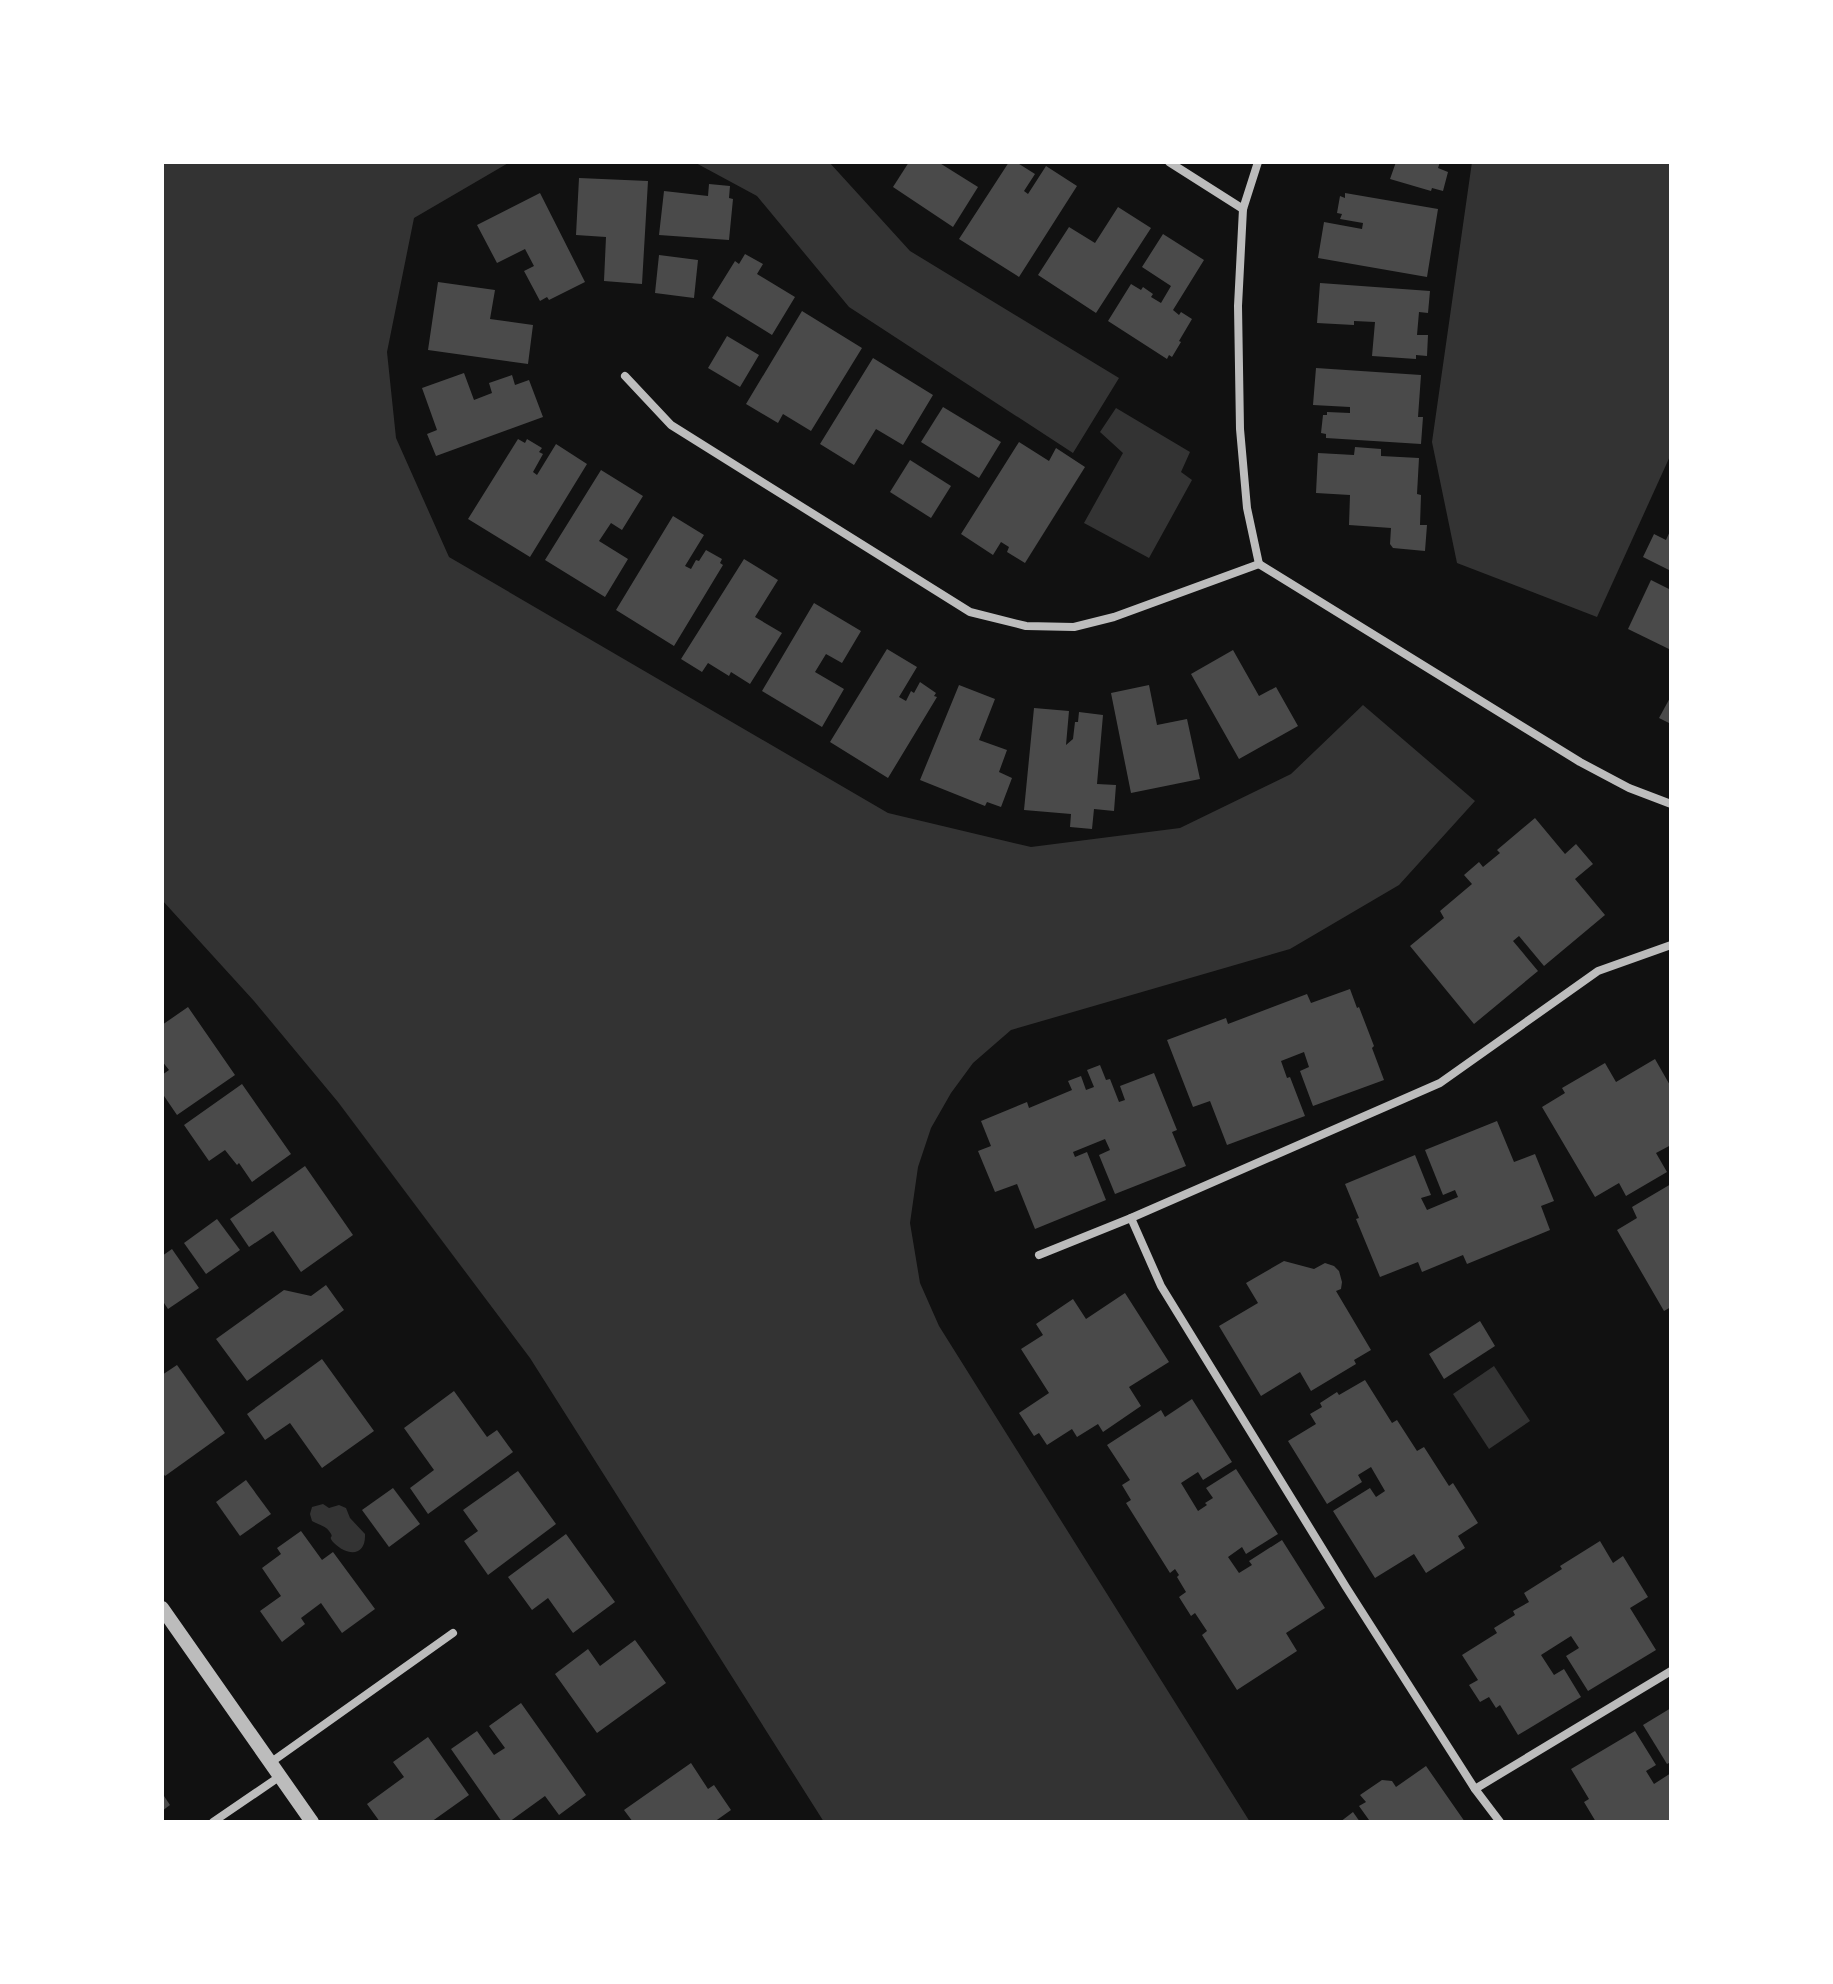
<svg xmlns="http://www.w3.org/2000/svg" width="1833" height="1984" viewBox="0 0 1833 1984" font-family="'IBM Plex Sans',sans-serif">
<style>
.water{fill:#333}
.building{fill:#4a4a4a}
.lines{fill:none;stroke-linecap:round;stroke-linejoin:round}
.minor{stroke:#bcbcbc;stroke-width:8}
.tertiary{stroke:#bcbcbc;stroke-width:14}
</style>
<rect width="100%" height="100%" fill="#111"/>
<g class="water">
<polygon points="162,162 510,162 414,218 387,352 396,438 449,557 888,813 1031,847 1180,828 1291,774 1363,705 1475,801 1399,885 1290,949 1011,1030 973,1063 951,1093 931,1128 918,1167 910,1223 920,1283 939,1326 1250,1822 824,1822 530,1358 338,1102 254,1001 162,900"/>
<polygon points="694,162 829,162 910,251 1119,378 1073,453 849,307 757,196"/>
<polygon points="1472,162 1671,162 1671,454 1597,617 1457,563 1432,442"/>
<polygon points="1116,408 1190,452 1181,472 1192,480 1149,558 1084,523 1123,453 1100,432"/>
<polygon points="1494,1366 1530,1421 1489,1449 1453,1394"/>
<path d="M323,1504L329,1508L339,1505L346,1508L350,1518L365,1534C366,1557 347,1556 334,1543C326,1534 336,1540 329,1531C326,1526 317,1524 312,1521L310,1514L312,1507Z"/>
</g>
<g class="building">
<polygon points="909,162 938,162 978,187 953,227 893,187"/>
<polygon points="1009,162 1016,162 1035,174 1024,191 1028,194 1046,166 1077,186 1019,277 959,239"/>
<polygon points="1396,162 1440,162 1438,168 1448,172 1443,191 1432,188 1431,191 1390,179"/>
<polygon points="579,178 648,181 642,284 604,281 606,237 576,235"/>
<polygon points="709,184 730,186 729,198 733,199 729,240 659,235 664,191 708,196"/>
<polygon points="540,193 585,282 549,300 547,297 540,301 524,271 534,266 525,249 497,263 477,225"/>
<polygon points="1345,193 1438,209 1427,277 1318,258 1324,222 1362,229 1363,223 1340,219 1342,214 1337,213 1340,196 1345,198"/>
<polygon points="1118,207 1151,228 1096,313 1038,275 1069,227 1095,243"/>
<polygon points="1163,234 1204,260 1173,310 1179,315 1181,312 1192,319 1179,341 1181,342 1172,357 1169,355 1167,359 1108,321 1131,284 1141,290 1143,287 1153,294 1151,297 1161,303 1171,286 1142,267"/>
<polygon points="745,254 763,264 757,274 795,297 772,335 712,298 735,261 739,264"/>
<polygon points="659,255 698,260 694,298 655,293"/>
<polygon points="438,282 495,290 490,319 533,325 528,364 428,350"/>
<polygon points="1320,283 1430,291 1428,313 1419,312 1417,335 1428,335 1427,356 1416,355 1416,359 1372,356 1375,322 1354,321 1354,325 1317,323"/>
<polygon points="802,311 862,348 811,431 783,414 778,423 746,404"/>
<polygon points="727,336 759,355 740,387 708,368"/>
<polygon points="873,358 933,395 903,445 876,429 854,465 820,444"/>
<polygon points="1316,368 1421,375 1418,417 1423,417 1421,444 1326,438 1326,434 1321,433 1323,415 1327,415 1327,412 1350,413 1350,407 1313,405"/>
<polygon points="464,373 474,400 492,393 489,383 512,375 515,385 529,380 543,417 436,456 427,434 437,430 422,388"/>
<polygon points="943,407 1001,442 979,478 921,442"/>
<polygon points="518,439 525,443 527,439 542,448 539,452 543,454 533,472 537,475 556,444 587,464 530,557 468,519"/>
<polygon points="1019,442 1049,461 1056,448 1085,467 1025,563 1007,552 1009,547 1001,542 993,555 961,534"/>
<polygon points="1355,447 1381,449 1381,456 1419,458 1417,494 1421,495 1420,525 1427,525 1425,551 1393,548 1390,544 1391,528 1349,525 1350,495 1316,493 1318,453 1354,455"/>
<polygon points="910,460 951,486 931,518 890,492"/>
<polygon points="601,470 643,496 622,530 611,523 599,541 628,559 605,597 545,560"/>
<polygon points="673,516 704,535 685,566 691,569 696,560 699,561 706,550 722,559 720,563 723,565 674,646 616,610"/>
<polygon points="1671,529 1671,571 1643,557 1654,534 1666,540"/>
<polygon points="744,559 778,580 755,617 782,633 750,684 731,672 729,676 708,663 702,672 681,659"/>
<polygon points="1651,580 1671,590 1671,650 1628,629"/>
<polygon points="814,603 861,631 842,663 826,654 815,672 844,689 822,727 762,691"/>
<polygon points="887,649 917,667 899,697 906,701 911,691 914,693 920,682 936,693 934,696 937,697 888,778 830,742"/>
<polygon points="1233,650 1259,696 1276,687 1298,726 1239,759 1191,674"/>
<polygon points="959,685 995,699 979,740 1007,750 999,772 1012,778 1001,807 987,802 985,806 920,780"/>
<polygon points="1149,685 1157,725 1187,719 1200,779 1131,793 1111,693"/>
<polygon points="1671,696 1671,724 1659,718"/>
<polygon points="1034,708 1069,711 1066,745 1073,739 1075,722 1078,722 1079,712 1103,715 1097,784 1116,785 1114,811 1094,809 1092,829 1070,827 1071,814 1024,810"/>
<polygon points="1535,818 1565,854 1576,844 1593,864 1575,879 1605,915 1544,966 1519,936 1513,941 1538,971 1474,1024 1410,946 1444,918 1440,911 1472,884 1464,875 1479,862 1483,867 1500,853 1497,850"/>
<polygon points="1350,989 1357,1008 1359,1007 1374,1046 1372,1048 1384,1080 1313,1106 1300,1071 1309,1067 1304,1052 1281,1061 1287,1078 1290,1077 1305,1116 1227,1145 1210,1101 1193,1107 1167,1040 1226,1018 1228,1024 1307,994 1311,1003"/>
<polygon points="188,1007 235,1075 177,1115 162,1093 162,1075 169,1070 162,1061 162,1025"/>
<polygon points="1655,1059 1671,1087 1671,1145 1656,1153 1667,1172 1626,1196 1619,1183 1595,1197 1542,1107 1565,1093 1562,1088 1605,1063 1616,1082"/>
<polygon points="1100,1065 1106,1080 1110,1079 1119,1102 1125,1100 1120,1086 1154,1073 1177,1130 1172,1132 1186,1166 1115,1194 1099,1155 1110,1150 1105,1139 1073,1152 1075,1157 1087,1152 1106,1200 1035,1229 1017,1184 995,1192 978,1151 991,1146 981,1121 1027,1102 1029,1108 1072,1090 1068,1081 1081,1076 1086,1090 1094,1087 1087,1070"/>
<polygon points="242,1084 291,1154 252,1182 239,1163 237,1165 225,1150 209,1161 184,1125"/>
<polygon points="1497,1121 1514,1162 1535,1154 1554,1201 1541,1206 1550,1230 1467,1264 1463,1255 1422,1272 1418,1262 1380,1277 1356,1219 1359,1218 1345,1184 1415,1155 1431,1195 1421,1198 1427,1210 1458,1197 1455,1190 1443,1195 1425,1150"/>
<polygon points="305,1166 353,1235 301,1272 273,1231 249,1247 230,1219"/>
<polygon points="1671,1184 1671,1307 1664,1311 1617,1230 1637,1218 1632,1207"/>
<polygon points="217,1219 240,1250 206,1274 184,1243"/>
<polygon points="172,1249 199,1288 168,1309 162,1300 162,1256"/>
<polygon points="1284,1261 1314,1269 1325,1263 1334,1266 1339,1271 1342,1282 1341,1289 1336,1291 1371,1350 1354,1360 1356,1364 1311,1391 1300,1372 1261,1396 1219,1326 1258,1303 1246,1283"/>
<polygon points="326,1285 344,1310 247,1381 216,1339 284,1290 311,1296"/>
<polygon points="1125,1293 1169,1362 1129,1387 1141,1406 1103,1432 1098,1424 1077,1437 1072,1429 1047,1445 1039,1433 1034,1436 1019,1413 1049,1393 1021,1349 1043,1335 1036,1324 1073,1299 1086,1319"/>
<polygon points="1480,1321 1495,1346 1444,1379 1429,1354"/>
<polygon points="322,1359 374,1431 322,1468 290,1423 265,1440 247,1414"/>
<polygon points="177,1365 225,1433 165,1476 162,1472 162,1375"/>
<polygon points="1365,1380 1392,1423 1397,1420 1417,1451 1424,1447 1449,1486 1453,1483 1478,1523 1458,1536 1465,1548 1426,1573 1414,1554 1375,1578 1333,1511 1370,1488 1376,1497 1385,1491 1371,1467 1358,1475 1362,1482 1327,1504 1288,1441 1316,1424 1310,1414 1322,1407 1320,1403 1337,1392 1339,1395"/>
<polygon points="454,1391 487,1437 497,1430 513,1452 428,1514 410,1488 434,1470 404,1428"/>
<polygon points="1192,1399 1232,1462 1203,1480 1198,1472 1181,1483 1198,1511 1207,1505 1205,1503 1213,1498 1206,1488 1236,1469 1278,1534 1246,1554 1242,1547 1228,1557 1239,1573 1252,1565 1249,1561 1282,1540 1325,1608 1286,1633 1297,1651 1237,1690 1202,1635 1207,1631 1195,1613 1191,1616 1179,1597 1186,1592 1177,1577 1179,1575 1175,1569 1170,1573 1126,1503 1131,1500 1122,1485 1130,1480 1107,1445 1161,1410 1165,1417"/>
<polygon points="518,1471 556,1524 488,1575 464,1541 478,1531 463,1510"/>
<polygon points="246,1480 271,1514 240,1536 216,1502"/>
<polygon points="393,1488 420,1524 389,1547 362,1510"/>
<polygon points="301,1531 322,1560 333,1552 375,1609 342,1633 321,1603 301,1618 305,1624 282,1642 260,1611 281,1596 262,1568 281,1554 277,1548"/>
<polygon points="566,1534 615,1602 573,1633 548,1598 532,1610 508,1577"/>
<polygon points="1600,1541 1613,1563 1623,1556 1648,1597 1630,1608 1656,1650 1588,1691 1566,1656 1579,1648 1571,1636 1541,1655 1554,1675 1564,1669 1581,1697 1518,1735 1500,1705 1496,1708 1489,1697 1480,1702 1469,1685 1478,1680 1462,1655 1497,1633 1494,1628 1515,1615 1513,1611 1529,1602 1524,1593 1562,1569 1560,1566"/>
<polygon points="635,1640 666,1683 597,1733 555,1674 588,1649 600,1666"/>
<polygon points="521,1703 586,1795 559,1815 545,1796 509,1822 502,1822 451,1749 477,1731 494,1755 505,1748 489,1726"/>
<polygon points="1671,1708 1671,1762 1667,1764 1643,1725"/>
<polygon points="1635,1731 1656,1765 1646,1771 1654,1784 1671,1773 1671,1822 1596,1822 1584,1802 1589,1799 1571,1769"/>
<polygon points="428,1737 469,1795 431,1822 380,1822 367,1804 404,1777 393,1762"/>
<polygon points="691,1763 708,1789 714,1785 731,1810 714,1822 633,1822 624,1810"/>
<polygon points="1426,1766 1465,1822 1366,1822 1369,1820 1359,1806 1366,1802 1360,1795 1382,1780 1392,1781 1396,1787"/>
<polygon points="162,1793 170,1805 162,1811"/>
<polygon points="1353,1812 1360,1822 1340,1822"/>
</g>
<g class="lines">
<g class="minor">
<polyline points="1169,162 1243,209"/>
<polyline points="1258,162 1243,209 1238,306 1240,429 1247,508 1259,564"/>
<polyline points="625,376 671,425 970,612 1026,626 1074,627 1114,617 1259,564"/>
<polyline points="1259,564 1580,762 1629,788 1671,804"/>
<polyline points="1131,1218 1161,1286 1346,1587 1475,1789 1500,1822"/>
<polyline points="1039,1255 1131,1218 1440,1083 1598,971 1671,945"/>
<polyline points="270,1763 453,1633"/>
<polyline points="1475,1789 1671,1671"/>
<polyline points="213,1822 279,1777"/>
</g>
<polyline class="tertiary" points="162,1608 312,1822"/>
</g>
<rect width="1833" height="1984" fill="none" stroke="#ffffff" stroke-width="328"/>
</svg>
